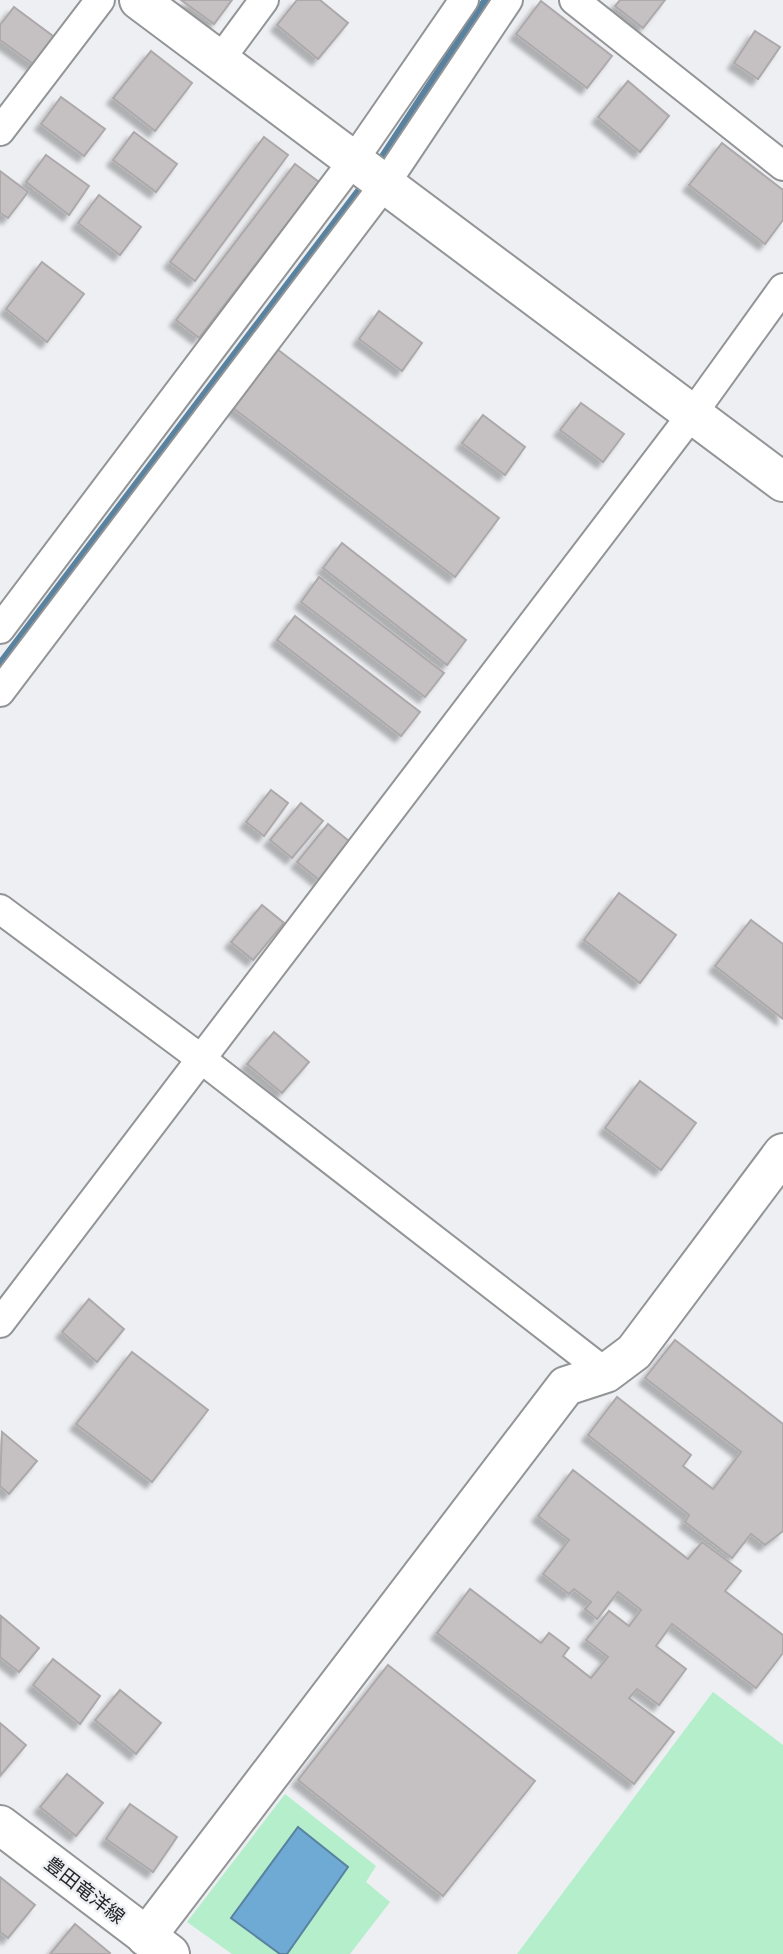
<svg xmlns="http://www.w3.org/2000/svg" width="783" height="1954" viewBox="0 0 783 1954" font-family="Quicksand,'Noto Sans JP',sans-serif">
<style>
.green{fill:#b4eecb}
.water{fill:#6eaad3;stroke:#58829f;stroke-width:2}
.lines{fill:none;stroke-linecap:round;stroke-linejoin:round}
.stream{stroke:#58829f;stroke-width:10}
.building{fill:#c5c1c2;stroke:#ada9aa;stroke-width:2;filter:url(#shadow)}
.street-casing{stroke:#929496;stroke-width:32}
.secondary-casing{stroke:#929496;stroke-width:42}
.street{stroke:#fff;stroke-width:28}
.secondary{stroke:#fff;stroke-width:38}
.labels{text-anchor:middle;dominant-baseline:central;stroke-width:5;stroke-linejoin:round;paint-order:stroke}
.street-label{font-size:19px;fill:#242526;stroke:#edeff2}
</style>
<defs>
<filter id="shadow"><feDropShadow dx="-6" dy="6" stdDeviation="2" flood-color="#0004"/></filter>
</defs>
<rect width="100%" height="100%" fill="#edeff2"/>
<g class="green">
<polygon points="713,1692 783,1745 783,1954 517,1954"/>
<polygon points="285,1794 376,1866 366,1882 390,1902 350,1954 287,1954 348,1867 231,1918 280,1954 232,1954 187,1922"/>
</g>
<polygon class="water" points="298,1827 348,1867 287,1954 280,1954 231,1918"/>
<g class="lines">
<g class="stream">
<polyline points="376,169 487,0"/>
<polyline points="0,666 367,182"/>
</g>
</g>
<g class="building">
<polygon points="181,0 232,0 214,24"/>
<polygon points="297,0 320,0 348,23 318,59 277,25"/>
<polygon points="620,0 665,0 643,28 615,6"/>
<polygon points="541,1 612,56 587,88 516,34"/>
<polygon points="14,7 57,39 36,66 0,40 0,25"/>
<polygon points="755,31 780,47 758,79 734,63"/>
<polygon points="151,51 192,83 155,131 113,98"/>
<polygon points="628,81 669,116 640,152 598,117"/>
<polygon points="61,97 105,129 84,156 41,124"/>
<polygon points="134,132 177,164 156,192 113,160"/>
<polygon points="264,137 288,155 195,281 170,262"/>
<polygon points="722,143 783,190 783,220 765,244 689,185"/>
<polygon points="46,155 89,186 69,215 26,182"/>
<polygon points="295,164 319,182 199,338 176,320"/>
<polygon points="0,171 28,192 8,218 0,213"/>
<polygon points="99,195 141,227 120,255 78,223"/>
<polygon points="42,262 84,294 47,342 6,309"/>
<polygon points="379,311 422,343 402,371 359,339"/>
<polygon points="277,349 499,518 455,577 233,408"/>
<polygon points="581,403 624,434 603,462 560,430"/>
<polygon points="483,415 525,447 505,475 462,443"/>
<polygon points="342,543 466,640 447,665 323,568"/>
<polygon points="319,577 444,673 425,697 301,602"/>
<polygon points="295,616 420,712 401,736 277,640"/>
<polygon points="271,790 288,803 264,836 246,822"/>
<polygon points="301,803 323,821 292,858 270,840"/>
<polygon points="328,824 350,842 319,880 297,862"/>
<polygon points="619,893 676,935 640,983 584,940"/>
<polygon points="262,905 284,923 253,960 231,942"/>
<polygon points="751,920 783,944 783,1019 715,966"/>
<polygon points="274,1032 309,1062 282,1093 247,1064"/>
<polygon points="640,1081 696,1123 661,1170 605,1128"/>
<polygon points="89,1299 124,1329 97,1362 62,1332"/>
<polygon points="675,1340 783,1424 783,1531 765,1545 751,1534 732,1558 685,1522 689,1515 588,1435 617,1397 691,1455 683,1466 713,1489 741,1452 645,1378"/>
<polygon points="132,1352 208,1410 152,1482 76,1424"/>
<polygon points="2,1432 37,1461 9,1494 0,1486"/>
<polygon points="573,1470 688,1559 702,1542 741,1571 725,1591 783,1635 783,1653 756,1688 672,1624 656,1646 686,1669 659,1705 637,1689 629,1698 674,1732 634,1784 437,1633 470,1589 541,1643 549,1633 569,1648 563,1656 591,1678 608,1657 586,1640 609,1611 629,1626 641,1610 618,1592 597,1619 585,1609 591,1602 574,1589 569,1594 543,1574 569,1540 538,1516"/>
<polygon points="1,1616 39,1648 19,1672 0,1657"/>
<polygon points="53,1659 100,1696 80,1724 33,1685"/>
<polygon points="388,1665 535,1781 443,1896 298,1780"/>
<polygon points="120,1690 161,1723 136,1754 95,1720"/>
<polygon points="0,1723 26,1745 0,1776"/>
<polygon points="67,1774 103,1803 76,1836 40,1807"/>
<polygon points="130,1804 177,1837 153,1872 106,1839"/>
<polygon points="0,1877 35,1905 8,1938 0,1932"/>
<polygon points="75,1924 110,1953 109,1954 50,1954"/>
</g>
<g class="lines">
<defs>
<g id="street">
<polyline points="574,0 783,166"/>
<polyline points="219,61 264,0"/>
<polyline points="0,131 100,0"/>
<polyline points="0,629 353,161 464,0"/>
<polyline points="0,692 385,184 508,0"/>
<polyline points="0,909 200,1058 606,1373"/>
<polyline points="0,1323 693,413 783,288"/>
</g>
<g id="secondary">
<polyline points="139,0 783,482"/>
<polyline points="0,1825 170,1954"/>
<polyline points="146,1937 566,1386 606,1373 634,1352 783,1153"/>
</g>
</defs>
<use href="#street" class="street-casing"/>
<use href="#secondary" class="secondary-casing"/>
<use href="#street" class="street"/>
<use href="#secondary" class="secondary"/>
</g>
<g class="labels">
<g class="street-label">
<text transform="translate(85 1890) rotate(38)">豊田竜洋線</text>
</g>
</g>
</svg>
